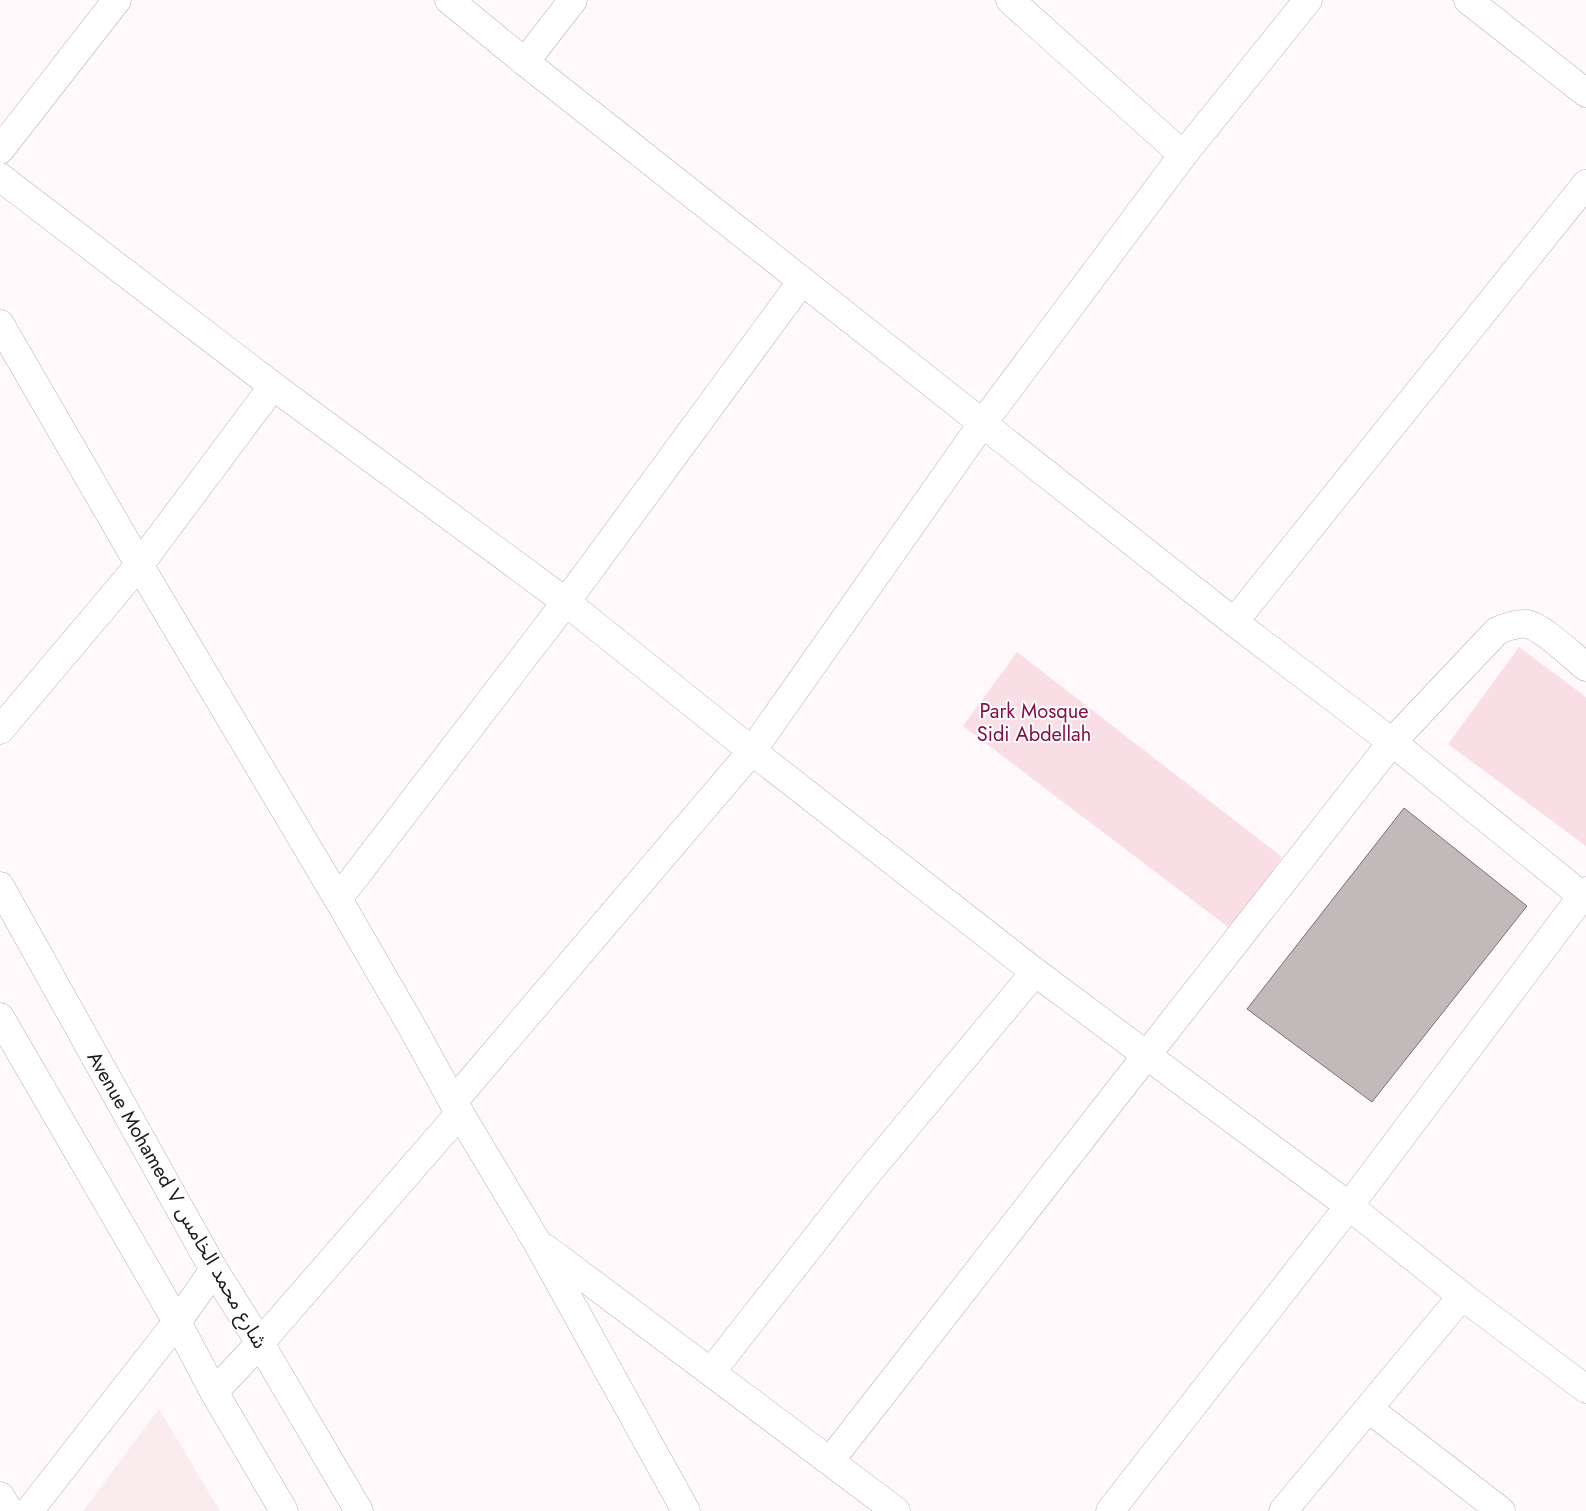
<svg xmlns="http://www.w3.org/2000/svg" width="1586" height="1511" viewBox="0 0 1586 1511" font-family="Jost,'Noto Sans Arabic',sans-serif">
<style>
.built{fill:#faebef}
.green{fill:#f9dee5}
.building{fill:#c0babb;stroke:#777172}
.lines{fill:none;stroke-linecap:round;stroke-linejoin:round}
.minor-casing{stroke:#b8b1b3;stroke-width:29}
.tertiary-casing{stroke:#b8b1b3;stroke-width:29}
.minor{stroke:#fff;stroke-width:28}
.tertiary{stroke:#fff;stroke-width:28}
.labels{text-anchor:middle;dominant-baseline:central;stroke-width:4;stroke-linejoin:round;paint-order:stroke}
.park-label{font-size:20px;fill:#850f45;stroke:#fff}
.street-label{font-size:20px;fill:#1d1b1b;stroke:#fff}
</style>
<rect width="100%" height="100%" fill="#fff9fb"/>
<polygon class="built" points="159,1409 220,1511 83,1511"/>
<g class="green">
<polygon points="1519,647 1586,697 1586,846 1448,744"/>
<polygon points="1017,652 1282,857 1232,930 963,726"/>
</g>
<polygon class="building" points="1404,808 1527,906 1372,1102 1247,1009"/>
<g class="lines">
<defs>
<g id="minor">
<polyline points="449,0 525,62 1234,622 1392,742 1586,899"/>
<polyline points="1010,0 1183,155"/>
<polyline points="1468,0 1586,93"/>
<polyline points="525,62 573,0"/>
<polyline points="0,150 117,0"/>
<polyline points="0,177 273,386 566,602 752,751 1035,972 1349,1206 1462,1296 1586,1389"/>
<polyline points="0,324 147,578 338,899 416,1034 453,1102 537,1242 686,1511"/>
<polyline points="1234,622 1586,184"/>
<polyline points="0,730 140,564 273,386"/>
<polyline points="338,899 566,602 802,281"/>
<polyline points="453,1102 752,751 982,424 1183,155 1308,0"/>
<polyline points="545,1248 896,1511"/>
<polyline points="711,1372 861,1181 1035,972"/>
<polyline points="214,1392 260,1343 460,1113"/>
<polyline points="1369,1409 1501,1511"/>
<path d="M830,1461L1146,1056L1392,742L1497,631C1506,627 1516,623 1527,624C1543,627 1572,656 1586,667"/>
<polyline points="0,1496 9,1511"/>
<polyline points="29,1511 177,1322 214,1270"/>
<polyline points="1110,1511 1349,1206 1586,891"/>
<polyline points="1283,1511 1462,1296"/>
</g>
<g id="tertiary">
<polyline points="0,886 214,1270 260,1343 359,1511"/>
<polyline points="0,1017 177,1322 214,1392 284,1511"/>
</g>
</defs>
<use href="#minor" class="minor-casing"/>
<use href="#tertiary" class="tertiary-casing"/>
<use href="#minor" class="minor"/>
<use href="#tertiary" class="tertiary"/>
</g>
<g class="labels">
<g class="park-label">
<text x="1034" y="711">Park Mosque<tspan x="1034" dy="23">Sidi Abdellah</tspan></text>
</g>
<g class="street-label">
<text transform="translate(177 1200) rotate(60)">Avenue Mohamed V شارع محمد الخامس</text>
</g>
</g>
</svg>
